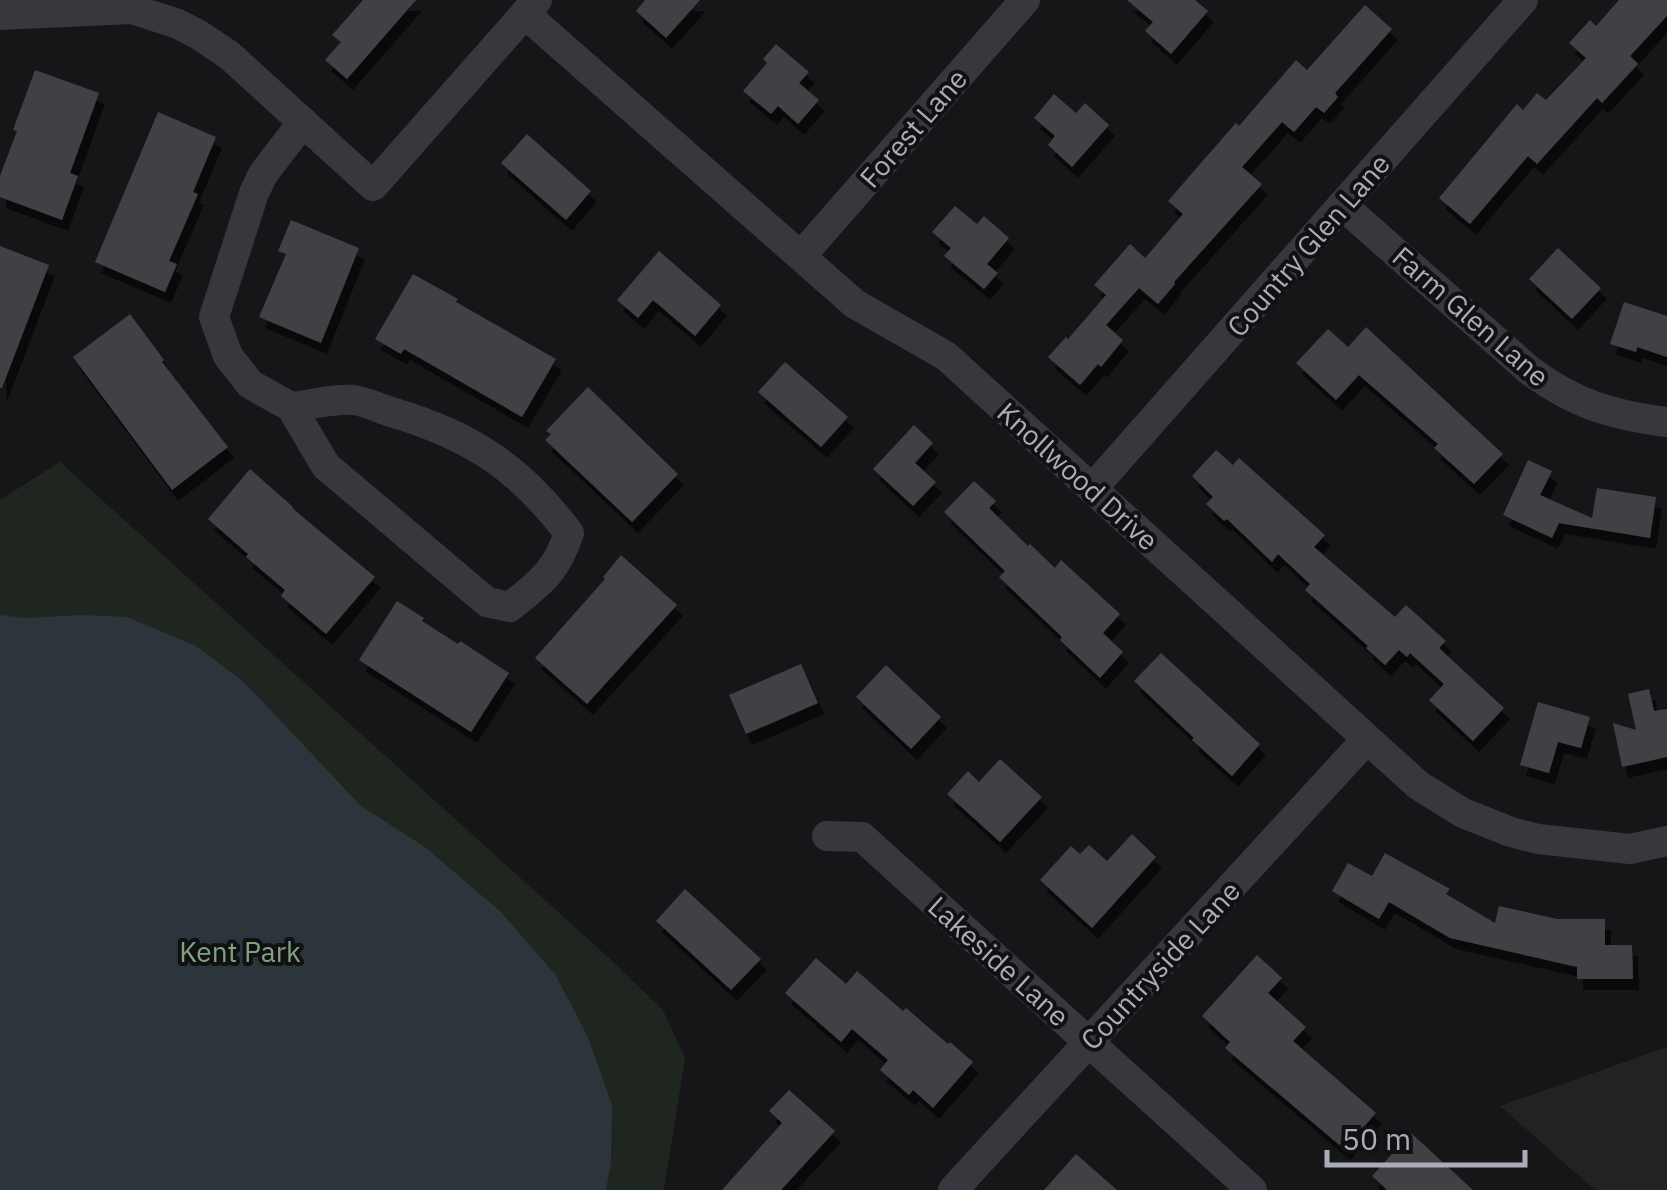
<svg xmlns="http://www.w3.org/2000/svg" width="1667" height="1190" viewBox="0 0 1667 1190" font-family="'IBM Plex Sans',sans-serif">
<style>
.built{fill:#222225}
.green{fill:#1e261f}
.water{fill:#2c353c}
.building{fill:#404145;filter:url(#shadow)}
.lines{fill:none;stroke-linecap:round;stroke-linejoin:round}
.street{stroke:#37383d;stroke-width:30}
.labels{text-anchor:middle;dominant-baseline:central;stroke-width:8;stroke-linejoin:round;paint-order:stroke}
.street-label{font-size:28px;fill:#a8adb8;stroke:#111113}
.park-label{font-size:28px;fill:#7fa381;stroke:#111113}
</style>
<defs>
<filter id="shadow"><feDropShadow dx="6" dy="11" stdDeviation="0" flood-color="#0009"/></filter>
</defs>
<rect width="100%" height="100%" fill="#161618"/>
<polygon class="built" points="1667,1047 1667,1190 1595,1190 1500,1106"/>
<polygon class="green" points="60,462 608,957 663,1010 685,1058 664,1190 0,1190 0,500"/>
<polygon class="water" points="0,615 25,618 81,615 127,617 196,646 245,683 360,805 426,848 500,911 555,974 587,1035 612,1105 611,1162 606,1190 0,1190"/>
<g class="building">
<polygon points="363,0 416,0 347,79 325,60 341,42 332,35"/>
<polygon points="645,0 700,0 666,38 636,11"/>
<polygon points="1127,0 1195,0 1208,11 1171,54 1145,31 1153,22"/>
<polygon points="1619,0 1667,0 1667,16 1630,56 1638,64 1602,103 1597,98 1537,164 1528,156 1470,224 1439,198 1517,104 1523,110 1537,93 1546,100 1586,58 1569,43 1590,20 1596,26"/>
<polygon points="1365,5 1392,29 1335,93 1338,97 1324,113 1316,107 1294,132 1282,122 1242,167 1262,184 1174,282 1175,284 1158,304 1139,288 1106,325 1123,340 1101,367 1098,364 1080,385 1048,357 1066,337 1068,339 1106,295 1094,285 1130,244 1145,258 1183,214 1168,201 1200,164 1236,123 1239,126 1296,60 1307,70"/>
<polygon points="776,44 809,72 799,83 819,100 798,124 778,106 771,114 743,91 767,63 763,59"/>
<polygon points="35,70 99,93 70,173 78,176 62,220 0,197 0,176 17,131 13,130"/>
<polygon points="1054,94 1076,113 1085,103 1109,125 1072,167 1048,145 1055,136 1034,118"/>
<polygon points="158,112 216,137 193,192 198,194 169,261 177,264 165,292 95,262"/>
<polygon points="527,134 591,191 566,220 501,163"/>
<polygon points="955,206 977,224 984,216 1009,238 987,264 998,273 984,289 944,256 951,248 932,232"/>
<polygon points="291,220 359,248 321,343 259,317 286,254 278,251"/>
<polygon points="0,246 49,265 2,388 0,388"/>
<polygon points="1558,248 1601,288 1572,319 1529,279"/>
<polygon points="659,251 721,305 695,336 653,300 638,318 617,300"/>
<polygon points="413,274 458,299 456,302 556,359 522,417 404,349 401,354 375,339"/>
<polygon points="1624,302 1667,316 1667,357 1637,347 1636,352 1610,344"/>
<polygon points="130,314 164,360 162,362 228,447 172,490 73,357"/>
<polygon points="1366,327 1503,454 1474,484 1434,448 1438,444 1359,375 1336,400 1296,363 1328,329 1348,347"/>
<polygon points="785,362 848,417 821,447 758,392"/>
<polygon points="588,387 678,474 632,522 545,440 551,434 546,431"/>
<polygon points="914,425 933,443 915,463 936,482 913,506 873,469"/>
<polygon points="1216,450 1233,465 1239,458 1325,535 1314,547 1395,617 1406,605 1446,641 1439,648 1504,708 1473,741 1429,700 1444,684 1410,653 1407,657 1399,650 1385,665 1366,648 1368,646 1305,590 1310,584 1278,554 1272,562 1227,519 1224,521 1206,504 1213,497 1192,476"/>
<polygon points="1528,460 1552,471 1540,495 1592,518 1597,488 1656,497 1650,538 1559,523 1552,538 1503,515"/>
<polygon points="250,469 293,507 292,508 375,577 326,634 281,596 285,590 246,557 248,554 208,519"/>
<polygon points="974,481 996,501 989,508 1028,546 1030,544 1055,568 1061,560 1120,614 1103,633 1123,652 1100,678 1060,640 1062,637 999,577 1005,571 944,512"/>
<polygon points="621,555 677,605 587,704 535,658 605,579 603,577"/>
<polygon points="397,601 424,618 422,621 458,644 460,641 509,673 471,732 359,660"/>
<polygon points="1161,653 1260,744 1232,776 1192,740 1194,738 1134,681"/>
<polygon points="801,664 818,703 746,734 729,695"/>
<polygon points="886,665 941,717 911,749 856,697"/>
<polygon points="1649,689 1654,711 1667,709 1667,757 1622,767 1613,723 1636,730 1628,694"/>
<polygon points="1538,702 1590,717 1581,748 1558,742 1549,773 1520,765"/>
<polygon points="1000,759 1042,797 1000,842 947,794 968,771 979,782"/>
<polygon points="1132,834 1156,857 1092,928 1040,880 1071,846 1080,854 1089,845 1107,861"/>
<polygon points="1385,853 1450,889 1446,894 1495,923 1499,906 1557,919 1605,919 1605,945 1632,945 1633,979 1577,979 1577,967 1450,938 1389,902 1379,919 1332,891 1348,863 1372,876"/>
<polygon points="685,889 761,959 731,990 656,921"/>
<polygon points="1257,955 1282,978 1268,993 1306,1027 1293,1041 1376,1113 1344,1149 1225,1048 1230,1042 1202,1016"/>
<polygon points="816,958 846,984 857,971 903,1011 906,1008 948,1044 950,1042 973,1062 933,1108 913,1090 909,1095 880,1070 888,1060 852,1029 841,1042 785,993"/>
<polygon points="789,1090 835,1131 781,1190 722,1190 782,1123 769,1111"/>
<polygon points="1411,1133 1473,1190 1387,1190 1372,1176"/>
<polygon points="1076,1154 1117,1190 1044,1190"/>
</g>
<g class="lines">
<g class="street">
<polyline points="525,14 855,304 946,356 1418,785 1463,813 1511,832 1538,839 1630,849 1667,841"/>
<polyline points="0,15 132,9 178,24 199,35 229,55 373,186 537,0"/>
<path d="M1342,205L1529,370C1575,404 1611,415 1667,422"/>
<polyline points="801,256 1025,0"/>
<path d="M291,407C311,405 335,398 354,400C366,402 379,408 391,412C470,435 519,467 569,533C556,572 541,582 510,607L487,602L326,466L291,407L250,384L228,356L214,317L254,193L263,174L303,122"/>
<polyline points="1092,489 1523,0"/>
<polyline points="827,836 862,837 1252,1190"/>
<polyline points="953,1190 1366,740"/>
</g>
</g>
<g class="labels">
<g class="street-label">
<text transform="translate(913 128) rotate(-49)">Forest Lane</text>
<text transform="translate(1308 245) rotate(-49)">Country Glen Lane</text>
<text transform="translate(1471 316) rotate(41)">Farm Glen Lane</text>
<text transform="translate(1078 476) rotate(42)">Knollwood Drive</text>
<text transform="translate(999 961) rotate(42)">Lakeside Lane</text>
<text transform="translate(1160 965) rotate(-47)">Countryside Lane</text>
</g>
<g class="park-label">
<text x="240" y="951">Kent Park</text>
</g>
</g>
<path d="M1327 1150v15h198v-15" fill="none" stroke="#a8adb8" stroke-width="5"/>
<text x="1342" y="1150" font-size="30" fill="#a8adb8" stroke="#111113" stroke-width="8" paint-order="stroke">50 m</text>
</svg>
